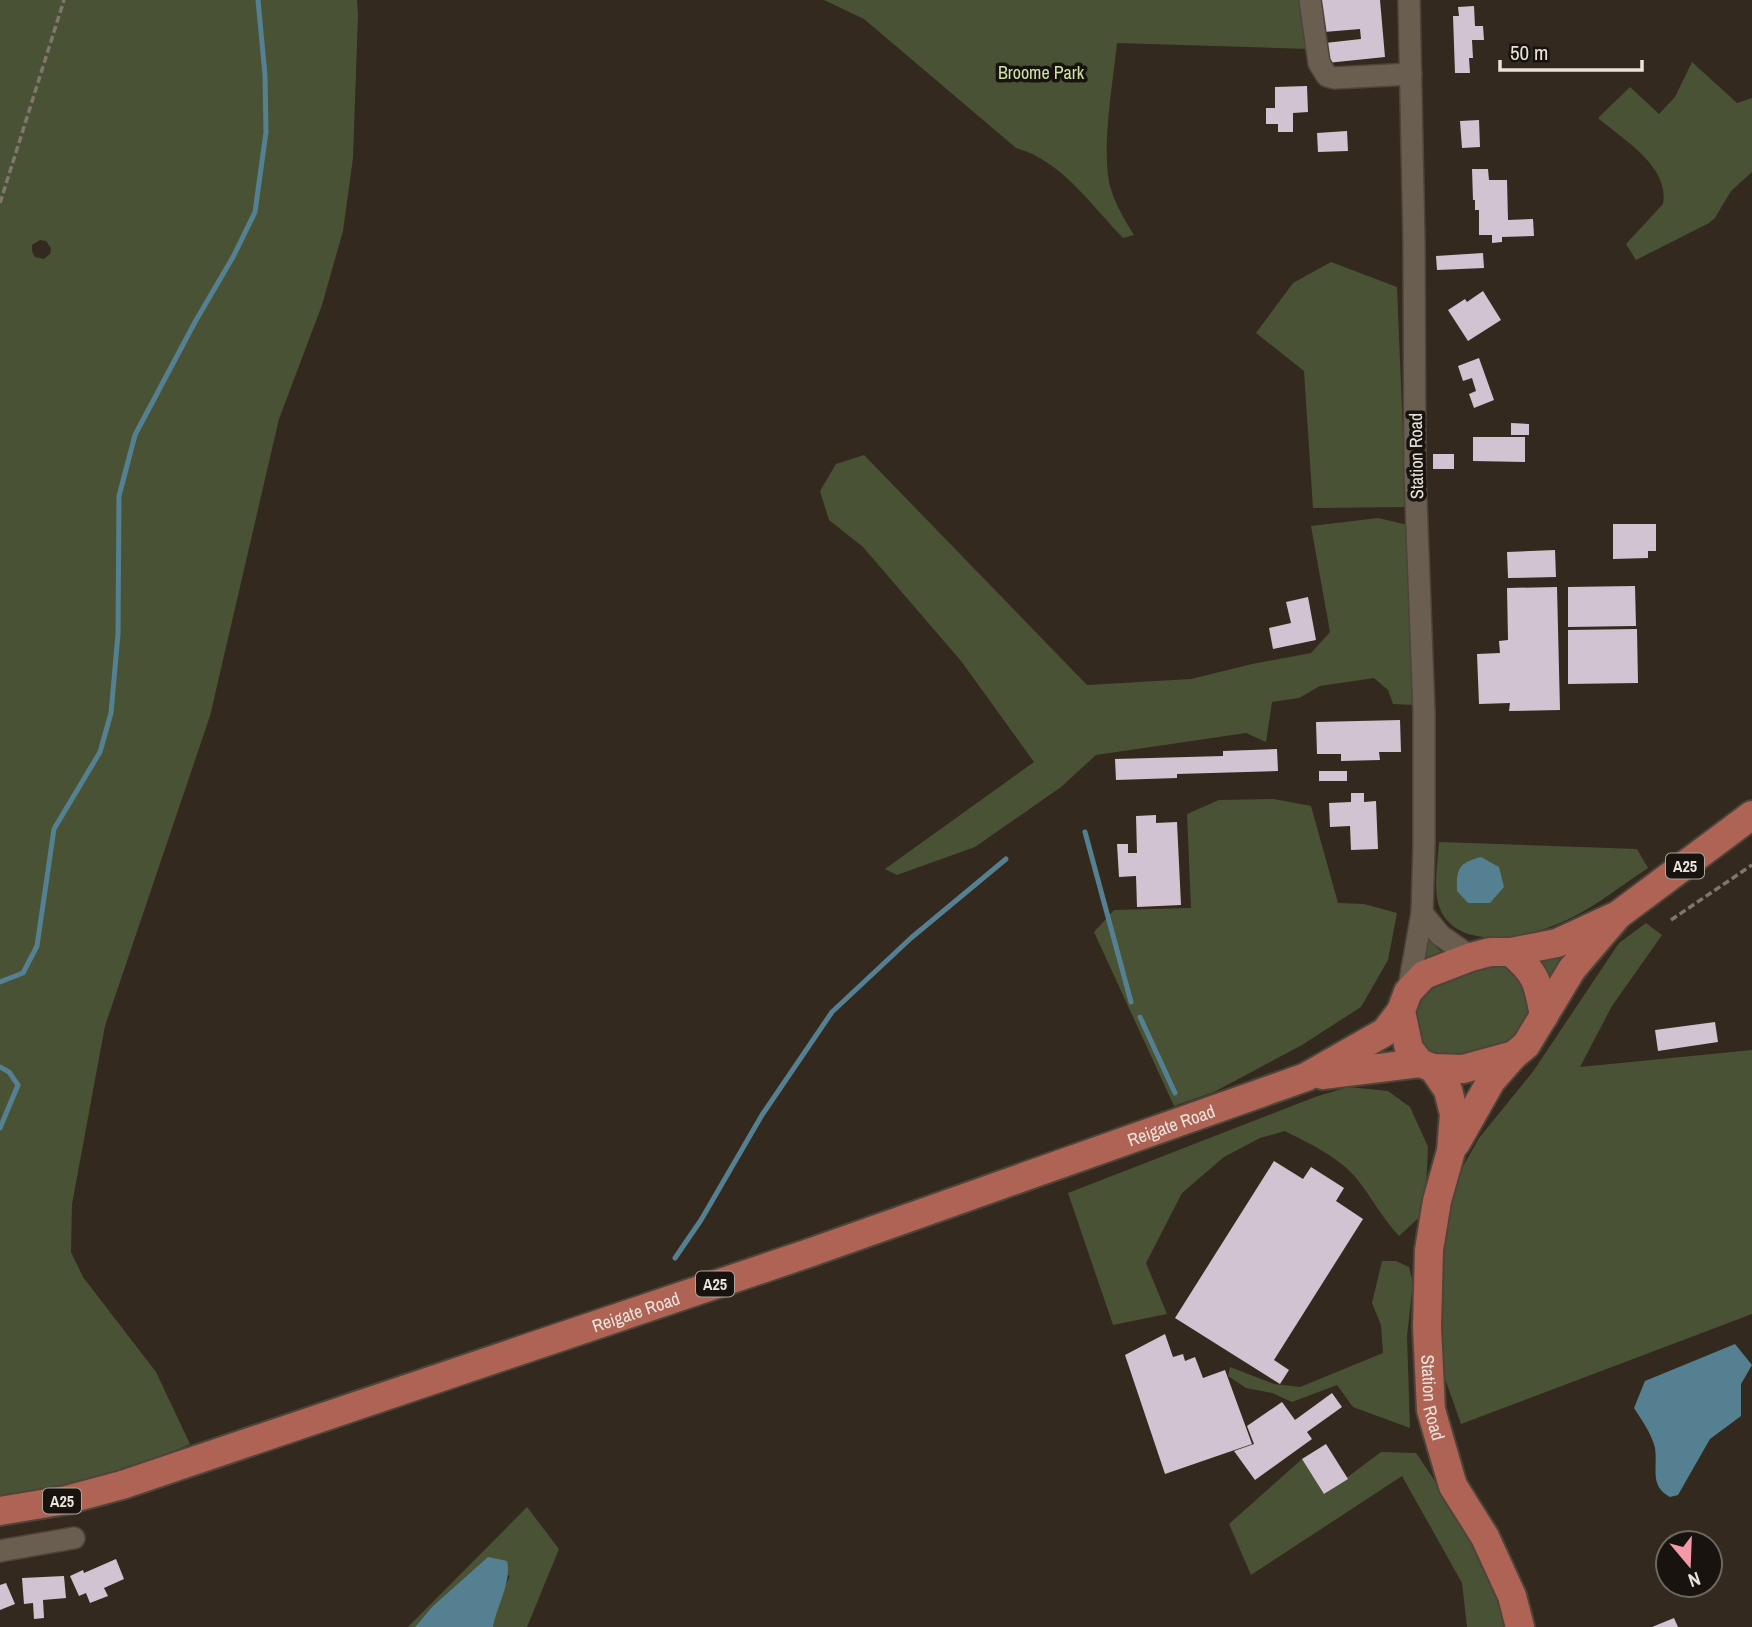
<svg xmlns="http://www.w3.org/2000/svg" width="1752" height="1627" viewBox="0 0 1752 1627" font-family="'Archivo Narrow',sans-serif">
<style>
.green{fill:#495235;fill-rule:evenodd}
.water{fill:#548091}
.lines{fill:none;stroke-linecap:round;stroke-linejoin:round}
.stream{stroke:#548091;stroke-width:5}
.building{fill:#d1c3d1}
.minor-casing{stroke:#4d443a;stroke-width:24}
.major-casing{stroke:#4d443a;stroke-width:32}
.path{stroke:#80766d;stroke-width:3.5;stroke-dasharray:7 3.5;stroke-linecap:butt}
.minor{stroke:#6a5e51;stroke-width:21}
.major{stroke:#ae6355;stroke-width:28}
.labels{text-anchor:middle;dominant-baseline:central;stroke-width:7;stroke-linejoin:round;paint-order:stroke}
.shield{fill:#18130e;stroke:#aba59e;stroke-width:2}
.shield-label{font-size:16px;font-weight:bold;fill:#eae3db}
.park-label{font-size:18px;fill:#cee3a5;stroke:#18130e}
.street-label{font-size:18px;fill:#eae3db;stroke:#18130e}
</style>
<rect width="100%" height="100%" fill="#34291e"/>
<g class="green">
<path d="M0,0H357L358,15L353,158L343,231L322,305L279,419L210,716L105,1026L72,1204L71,1252L83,1277L156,1372L190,1444L140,1466L82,1485L0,1500ZM40,240L46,241L51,248L50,254L44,259L35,257L32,251V245Z"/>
<path d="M824,0H1300L1306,23L1309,49L1117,43C1113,83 1101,149 1110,186C1115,204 1124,219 1134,235L1123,238C1092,206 1061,160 1016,148L864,19Z"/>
<path d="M1692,62L1737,103L1752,98V172L1731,191L1715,218L1709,223L1636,260L1626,244L1663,204C1670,166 1622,139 1598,118L1630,87L1659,114L1675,97Z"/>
<polygon points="1331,262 1397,287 1406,507 1313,508 1304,371 1256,333 1293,283"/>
<polygon points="864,455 1087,685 1191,679 1252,664 1311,653 1330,632 1311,526 1378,518 1408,525 1416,705 1393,704 1388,690 1374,678 1320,686 1299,698 1272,702 1266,742 1246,733 1096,755 1061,787 975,847 897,875 885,869 1034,762 961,661 863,547 829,520 820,491 836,464"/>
<polygon points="1274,799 1311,806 1338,903 1364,904 1397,913 1388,960 1361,1007 1302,1045 1214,1092 1174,1106 1094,932 1114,910 1191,908 1187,814 1219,800"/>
<path d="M1439,842L1637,849L1648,868C1616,889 1584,916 1547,928C1514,940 1453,948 1439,906C1433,888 1438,861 1439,842Z"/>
<polygon points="1646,923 1662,935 1612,1006 1580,1067 1752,1050 1752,1314 1461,1424 1438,1359 1444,1240 1452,1186 1479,1138 1532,1073 1619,943"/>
<polygon points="1429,936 1437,948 1447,956 1419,972 1424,938"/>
<polygon points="1571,947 1553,979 1548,976 1535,958"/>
<path d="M1479,965C1487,966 1500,964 1506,968C1528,979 1539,1014 1522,1034C1508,1049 1459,1060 1439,1056C1433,1054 1426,1049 1420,1046C1418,1035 1412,1017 1415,1007C1423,982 1457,973 1479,965Z"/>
<path d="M1348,1087L1388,1091L1410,1107L1428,1147L1425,1212L1399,1236C1383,1219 1372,1198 1357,1179C1339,1157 1310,1144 1285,1131L1260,1138L1224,1157L1182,1193L1146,1263L1167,1314L1113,1325L1068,1193L1315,1097Z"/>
<polygon points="1382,1261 1396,1261 1409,1267 1413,1283 1407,1336 1410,1428 1353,1407 1337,1385 1292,1402 1272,1393 1246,1388 1228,1376 1230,1367 1274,1384 1300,1387 1383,1353 1381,1325 1372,1303"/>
<path d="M1381,1452L1416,1453C1452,1506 1492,1563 1504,1627H1467L1462,1583L1402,1476L1251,1575L1229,1524L1302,1459L1325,1494Z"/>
<polygon points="527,1507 559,1549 527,1627 493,1627 496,1610 510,1575 432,1607 415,1627 408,1627"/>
</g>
<g class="water">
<path d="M1481,857L1499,867L1504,887L1490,903H1468L1457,891C1456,868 1459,863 1481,857Z"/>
<path d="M1735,1344L1752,1365L1741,1384V1416L1710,1439L1678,1495L1670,1497C1649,1486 1658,1468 1655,1448C1652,1434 1641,1419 1634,1408L1645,1381Z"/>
<path d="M488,1557L507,1561C512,1583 497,1604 493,1627H415L432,1607Z"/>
</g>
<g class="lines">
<g class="stream">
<polyline points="1085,832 1131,1002"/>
<polyline points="0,982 23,973 37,946 54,829 100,752 111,713 118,634 119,496 135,435 195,322 233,257 255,212 266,132 265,75 258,0"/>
<polyline points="1140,1017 1175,1093"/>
<polyline points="0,1067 9,1072 18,1085 0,1128"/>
<polyline points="675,1258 701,1220 762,1115 832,1012 911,938 1006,859"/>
</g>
</g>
<g class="building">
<polygon points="1321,0 1380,0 1385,57 1327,63 1325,43 1361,39 1360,29 1324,32"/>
<polygon points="1474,6 1475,26 1483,26 1484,40 1472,40 1473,58 1469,58 1470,73 1455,73 1453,16 1459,16 1458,7"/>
<polygon points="1307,86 1308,112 1293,113 1293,132 1278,132 1278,124 1266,124 1266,108 1275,108 1275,87"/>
<polygon points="1479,120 1480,147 1462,148 1460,121"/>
<polygon points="1347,131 1348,151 1318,152 1317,133"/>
<polygon points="1472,169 1488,169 1489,180 1507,180 1508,220 1533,219 1534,236 1502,237 1502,242 1492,243 1492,235 1479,235 1479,210 1475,210 1475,200 1473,200"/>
<polygon points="1483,253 1484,268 1437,270 1436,256"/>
<polygon points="1483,291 1501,320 1468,341 1448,310 1465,299 1467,302"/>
<polygon points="1479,358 1494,400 1474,408 1469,394 1476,391 1472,378 1463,381 1458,366"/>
<polygon points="1511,423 1529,424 1529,435 1511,435"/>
<polygon points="1473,437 1525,437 1525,462 1473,461"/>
<rect x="1433" y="454" width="21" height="15"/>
<polygon points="1613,524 1656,524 1656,551 1648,551 1648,558 1613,559"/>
<polygon points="1555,550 1556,577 1508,578 1507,552"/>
<polygon points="1635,586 1636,626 1568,627 1568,587"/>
<polygon points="1557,587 1560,710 1509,711 1510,703 1479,704 1477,654 1500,653 1499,641 1508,640 1507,588"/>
<polygon points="1308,597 1316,640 1273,649 1269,628 1291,623 1286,602"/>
<polygon points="1637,629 1638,683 1568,684 1568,630"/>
<polygon points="1400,720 1401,752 1379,752 1380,760 1341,761 1341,754 1317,754 1316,722"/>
<polygon points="1277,749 1278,771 1177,774 1177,778 1116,780 1115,759 1223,756 1223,751"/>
<rect x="1319" y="771" width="28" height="10"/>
<polygon points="1351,793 1364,793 1364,802 1376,801 1378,849 1351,850 1350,826 1330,827 1329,803 1351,802"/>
<polygon points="1156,815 1156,823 1177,822 1181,905 1137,907 1136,876 1119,877 1117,844 1128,844 1128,853 1137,853 1136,816"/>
<polygon points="1715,1022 1718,1042 1658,1051 1655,1030"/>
<polygon points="1274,1161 1303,1179 1311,1167 1344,1188 1336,1201 1363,1219 1274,1360 1289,1370 1280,1384 1175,1318"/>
<polygon points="1165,1334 1173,1357 1183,1354 1185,1361 1195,1357 1203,1378 1225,1370 1252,1444 1165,1474 1125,1355"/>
<polygon points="1332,1393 1342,1407 1307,1432 1312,1439 1255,1480 1234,1451 1254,1444 1247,1426 1282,1402 1295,1420"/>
<polygon points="1326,1444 1348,1479 1324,1494 1302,1459"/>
<polygon points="116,1559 124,1579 104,1588 108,1596 90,1603 86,1593 79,1596 70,1576 83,1570 84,1573"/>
<polygon points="64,1576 66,1598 43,1600 44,1618 34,1619 33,1603 24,1604 22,1578"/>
<polygon points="6,1583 15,1604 0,1610 0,1585"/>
<polygon points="1674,1618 1678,1627 1652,1627"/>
</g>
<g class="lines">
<defs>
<g id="minor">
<polyline points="1310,0 1319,63 1327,76 1334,78 1411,74"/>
<polyline points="1422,913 1440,935 1471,957"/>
<polyline points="1408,992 1422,913 1424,844 1424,712 1415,474 1414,242 1409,0"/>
<polyline points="0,1551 74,1538"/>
</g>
<g id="major">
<polyline points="1618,915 1572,969 1526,1045 1514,1055 1463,1069 1433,1068 1420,1063 1409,1049 1401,1011 1408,992 1424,975 1471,957 1490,952 1511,952 1557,943 1618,915 1752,815"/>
<path d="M1511,952C1537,974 1538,983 1544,1016"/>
<path id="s1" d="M1433,1068L1448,1090L1454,1114L1451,1151L1437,1201L1429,1250L1427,1327L1431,1410L1453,1486L1485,1537L1512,1596L1520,1627"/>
<polyline points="1322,1075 1420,1063"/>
<polyline points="1456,1143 1491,1081 1514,1055"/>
<path id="s2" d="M0,1511L66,1500L122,1485L809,1253L1306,1077L1385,1032L1401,1011"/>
</g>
</defs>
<use href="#minor" class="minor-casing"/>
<use href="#major" class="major-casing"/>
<g class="path">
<polyline points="0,203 64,0"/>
<polyline points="1671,920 1752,865"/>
</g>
<use href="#minor" class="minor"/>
<use href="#major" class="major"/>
</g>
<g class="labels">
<g class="shield">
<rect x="1666" y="853.5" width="38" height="25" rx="5"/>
<rect x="696" y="1271.5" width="38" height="25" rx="5"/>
<rect x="43" y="1488.5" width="38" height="25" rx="5"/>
</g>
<g class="shield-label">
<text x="1685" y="866">A25</text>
<text x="715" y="1284">A25</text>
<text x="62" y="1501">A25</text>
</g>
<g class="park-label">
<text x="1041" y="72">Broome Park</text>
</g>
<g class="street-label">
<text transform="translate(1416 456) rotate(-91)">Station Road</text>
<text stroke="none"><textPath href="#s2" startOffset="1234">Reigate Road</textPath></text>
<text stroke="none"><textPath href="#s2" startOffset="667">Reigate Road</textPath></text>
<text stroke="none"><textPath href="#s1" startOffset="338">Station Road</textPath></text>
</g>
</g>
<g transform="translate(1689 1564) rotate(161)"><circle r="33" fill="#18130e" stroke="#6c6660" stroke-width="2"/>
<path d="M0-5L12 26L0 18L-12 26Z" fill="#f39aa9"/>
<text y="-10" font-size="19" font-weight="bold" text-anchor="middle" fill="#eae3db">N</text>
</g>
<path d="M1500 60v10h142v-10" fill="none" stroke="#eae3db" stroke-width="3.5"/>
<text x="1510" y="60" font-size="21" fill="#eae3db" stroke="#18130e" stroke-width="5" paint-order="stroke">50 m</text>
</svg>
